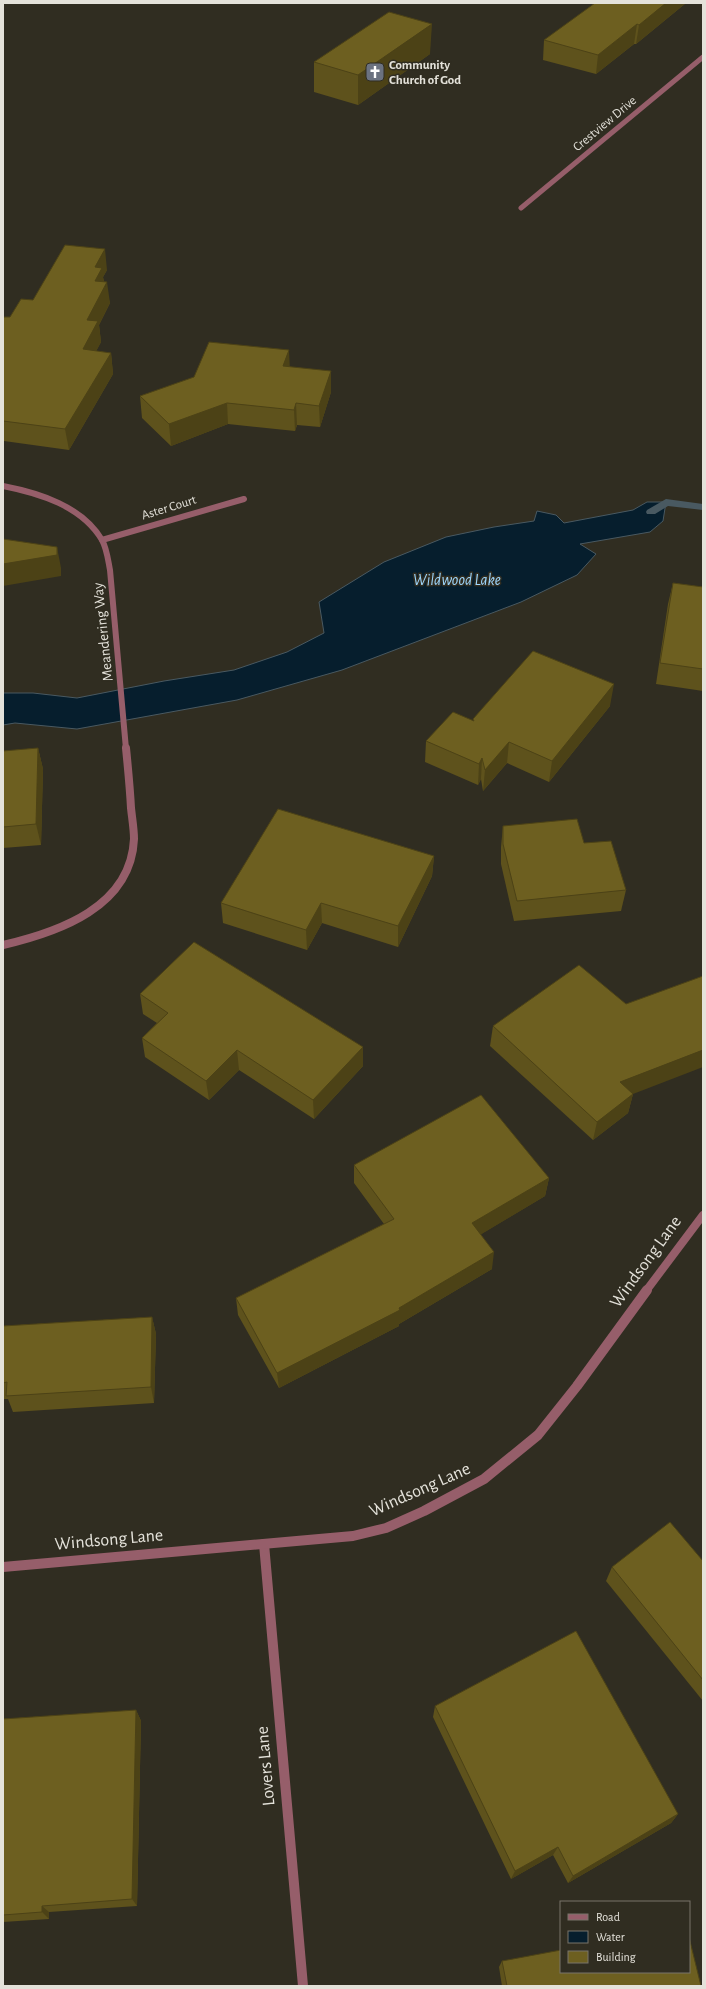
<svg xmlns="http://www.w3.org/2000/svg" width="706" height="1989" viewBox="0 0 706 1989" font-family="'Alegreya Sans',sans-serif">
<style>
.water{fill:#061e2d;stroke:#495961}
.lines{fill:none;stroke-linecap:round;stroke-linejoin:round}
.stream{fill:#495961;fill-rule:evenodd}
.street-far3{stroke:#965e6a;stroke-width:5}
.street-far2{stroke:#965e6a;stroke-width:6}
.street-far1{stroke:#965e6a;stroke-width:8}
.street{stroke:#965e6a;stroke-width:10}
.wall{fill:#5e521c}
.shaded-wall{fill:#4c4216}
.building{fill:#6d5f20;stroke:#4c4216}
.labels{text-anchor:middle;dominant-baseline:central;stroke-width:3;stroke-linejoin:round;paint-order:stroke}
.far-poi-label{font-size:13px;font-weight:bold;fill:#e4e2da;stroke:#302d21;text-anchor:start}
.far-street-label{font-size:13px;fill:#e4e2da;stroke:#302d21}
.street-label{font-size:15px;fill:#e4e2da;stroke:#302d21}
.water-label{font-size:16px;font-style:italic;fill:#9ed8ff;stroke:#302d21}
.near-street-label{font-size:18px;fill:#e4e2da;stroke:#302d21}
</style>
<rect width="100%" height="100%" fill="#302d21"/>
<polygon class="water" points="647,502 666,502 663,521 650,532 580,544 596,554 577,575 521,602 342,670 237,700 77,729 15,723 3,725 3,693 33,693 77,698 164,681 234,670 287,652 324,633 319,602 384,562 446,537 494,527 534,521 537,511 556,515 564,523 633,510"/>
<g class="lines">
<polygon class="stream" points="666,499 703,504 703,510 668,506 655,514 647,514 646,512 647,510"/>
<polyline class="street-far3" points="521,208 703,57"/>
<g class="street-far2">
<path d="M3,486C39,493 82,506 102,540C107,549 108,560 110,570L126,749"/>
<polyline points="102,540 244,499"/>
</g>
<g class="street-far1">
<path d="M3,945C59,932 131,907 134,839C134,829 132,818 131,808C130,788 128,768 126,748"/>
<polyline points="646,1291 703,1215"/>
</g>
<g class="street">
<polyline points="264,1544 303,1986"/>
<polyline points="3,1567 353,1536 386,1528 424,1511 484,1479 538,1435 577,1386 647,1290"/>
</g>
</g>
<g class="wall">
<polygon points="686,3 636,44 634,44 596,74 543,60 544,40"/>
<polygon points="430,54 358,105 314,92 314,62"/>
<polygon points="107,270 103,277 104,282 110,303 99,325 101,342 96,351 111,353 113,374 69,450 4,441 3,443 3,319 10,317 33,300"/>
<polygon points="289,366 331,392 320,427 297,425 295,431 228,424 171,446 142,418 140,396"/>
<polygon points="673,583 703,587 703,691 656,684 668,604"/>
<polygon points="610,706 549,782 507,763 483,791 481,779 478,785 425,762 426,741 473,721 473,719"/>
<polygon points="38,748 43,769 41,845 3,848 3,751"/>
<polygon points="503,826 584,843 626,890 621,911 514,921 501,864 501,847"/>
<polygon points="434,856 432,876 398,947 322,923 307,950 223,923 221,903"/>
<polygon points="140,994 363,1066 314,1119 239,1070 209,1100 145,1057 142,1038 157,1023 143,1014"/>
<polygon points="493,1026 633,1094 628,1113 593,1140 490,1046"/>
<polygon points="354,1165 549,1178 545,1196 481,1234 492,1269 399,1324 399,1326 279,1388 238,1315 236,1298 384,1224 354,1183"/>
<polygon points="152,1317 156,1334 154,1403 13,1412 8,1399 3,1399 3,1326"/>
<polygon points="703,1561 703,1701 606,1581 612,1567"/>
<polygon points="435,1706 678,1814 671,1823 568,1883 553,1855 511,1879 433,1717"/>
<polygon points="136,1710 141,1721 137,1906 49,1912 49,1919 3,1922 3,1719"/>
<polygon points="502,1961 701,1986 502,1986 499,1967"/>
</g>
<g class="shaded-wall">
<polygon points="666,3 686,3 636,44 639,25"/>
<polygon points="432,24 430,54 358,105 358,75"/>
<polygon points="637,24 634,44 596,74 598,55"/>
<polygon points="105,249 107,270 103,277 105,287 107,282 110,303 99,325 101,342 86,371 83,349 87,320 95,281 95,267"/>
<polygon points="289,350 290,371 283,366"/>
<polygon points="111,353 113,374 69,450 65,429"/>
<polygon points="331,371 331,392 320,427 319,406"/>
<polygon points="227,403 228,424 171,446 169,424"/>
<polygon points="296,403 297,425 295,431 294,410"/>
<polygon points="57,547 61,568 61,576 3,586 3,564"/>
<polygon points="614,684 610,706 549,782 552,761"/>
<polygon points="509,742 507,763 483,791 485,770"/>
<polygon points="38,748 43,769 41,845 36,824"/>
<polygon points="482,758 481,779 478,785 479,764"/>
<polygon points="434,856 432,876 398,947 398,926"/>
<polygon points="321,903 322,923 307,950 306,930"/>
<polygon points="363,1047 363,1066 314,1119 313,1100"/>
<polygon points="237,1050 239,1070 209,1100 206,1081"/>
<polygon points="703,1050 703,1067 633,1094 628,1113 593,1140 597,1122 620,1082"/>
<polygon points="549,1178 545,1196 470,1241 472,1223"/>
<polygon points="494,1252 492,1269 399,1324 399,1326 279,1388 277,1373 399,1308"/>
<polygon points="152,1317 156,1334 154,1403 151,1387"/>
<polygon points="136,1710 141,1721 137,1906 132,1899"/>
<polygon points="678,1814 671,1823 568,1883 573,1876"/>
<polygon points="558,1847 553,1855 511,1879 515,1871"/>
<polygon points="42,1906 49,1912 49,1919 42,1912"/>
</g>
<g class="building">
<polygon points="595,3 666,3 639,25 637,24 598,55 544,40"/>
<polygon points="389,12 432,24 358,75 314,62"/>
<polygon points="65,245 105,249 95,267 102,268 95,281 107,282 87,320 98,321 83,349 111,353 65,429 3,421 3,319 4,317 10,317 21,299 33,300"/>
<polygon points="209,342 289,350 283,366 331,371 319,406 296,403 294,410 227,403 169,424 140,396 194,377"/>
<polygon points="3,539 57,547 57,555 3,564"/>
<polygon points="673,583 703,587 703,669 660,663"/>
<polygon points="533,651 614,684 552,761 509,742 485,770 482,758 479,764 426,741 453,712 474,721 473,719"/>
<polygon points="38,748 36,824 3,827 3,751"/>
<polygon points="278,809 434,856 398,926 321,903 306,930 221,903"/>
<polygon points="577,819 584,843 611,841 626,890 517,901 503,844 503,826"/>
<polygon points="194,942 363,1047 313,1100 237,1050 206,1081 142,1038 168,1013 140,994"/>
<polygon points="579,965 626,1004 703,976 703,1050 620,1082 633,1094 597,1122 493,1026"/>
<polygon points="481,1095 549,1178 472,1223 494,1252 399,1308 400,1310 277,1373 236,1298 394,1219 354,1165"/>
<polygon points="152,1317 151,1387 6,1396 7,1382 3,1383 3,1326"/>
<polygon points="670,1522 703,1561 703,1680 612,1567"/>
<polygon points="576,1631 678,1814 573,1876 558,1847 515,1871 435,1706"/>
<polygon points="136,1710 132,1899 42,1906 42,1912 3,1915 3,1719"/>
<polygon points="689,1937 701,1986 507,1986 502,1961 561,1950 561,1972 689,1972"/>
</g>
<defs>
<symbol id="church-square" viewBox="-11 -11 22 22"><rect x="-9" y="-9" width="18" height="18" rx="4" fill="#6b7280" stroke="#302d21"/><path d="M-1.2-6h2.4v3.5h3.3v2.4h-3.3V6h-2.4V-.1h-3.3v-2.4h3.3Z" fill="#fff"/></symbol>
</defs>
<g fill-rule="evenodd">
<use href="#church-square" x="364" y="61" width="22" height="22"/>
</g>
<g class="labels">
<g class="far-poi-label">
<text x="389" y="65">Community<tspan x="389" dy="15">Church of God</tspan></text>
</g>
<g class="far-street-label">
<text transform="translate(605 124) rotate(-40)">Crestview Drive</text>
<text transform="translate(169 508) rotate(-17)">Aster Court</text>
</g>
<g class="street-label">
<text transform="translate(103 632) rotate(-96)">Meandering Way</text>
</g>
<g class="water-label">
<text x="457" y="580">Wildwood Lake</text>
</g>
<g class="near-street-label">
<text transform="translate(646 1262) rotate(-54)">Windsong Lane</text>
<text transform="translate(420 1490) rotate(-24)">Windsong Lane</text>
<text transform="translate(109 1540) rotate(-5)">Windsong Lane</text>
<text transform="translate(266 1766) rotate(-95)">Lovers Lane</text>
</g>
</g>
<rect width="706" height="1989" fill="none" stroke="#e4e2da" stroke-width="8"/>
<rect x="560" y="1901" width="130" height="72" fill="#302d21" stroke="#78756b"/>
<rect x="568" y="1914" width="20" height="6" fill="#965e6a" stroke="#78756b"/>
<text x="596" y="1921" font-size="12" fill="#e4e2da">Road</text>
<rect x="568" y="1931" width="20" height="12" fill="#061e2d" stroke="#78756b"/>
<text x="596" y="1941" font-size="12" fill="#e4e2da">Water</text>
<rect x="568" y="1951" width="20" height="12" fill="#6d5f20" stroke="#78756b"/>
<text x="596" y="1961" font-size="12" fill="#e4e2da">Building</text>
</svg>
